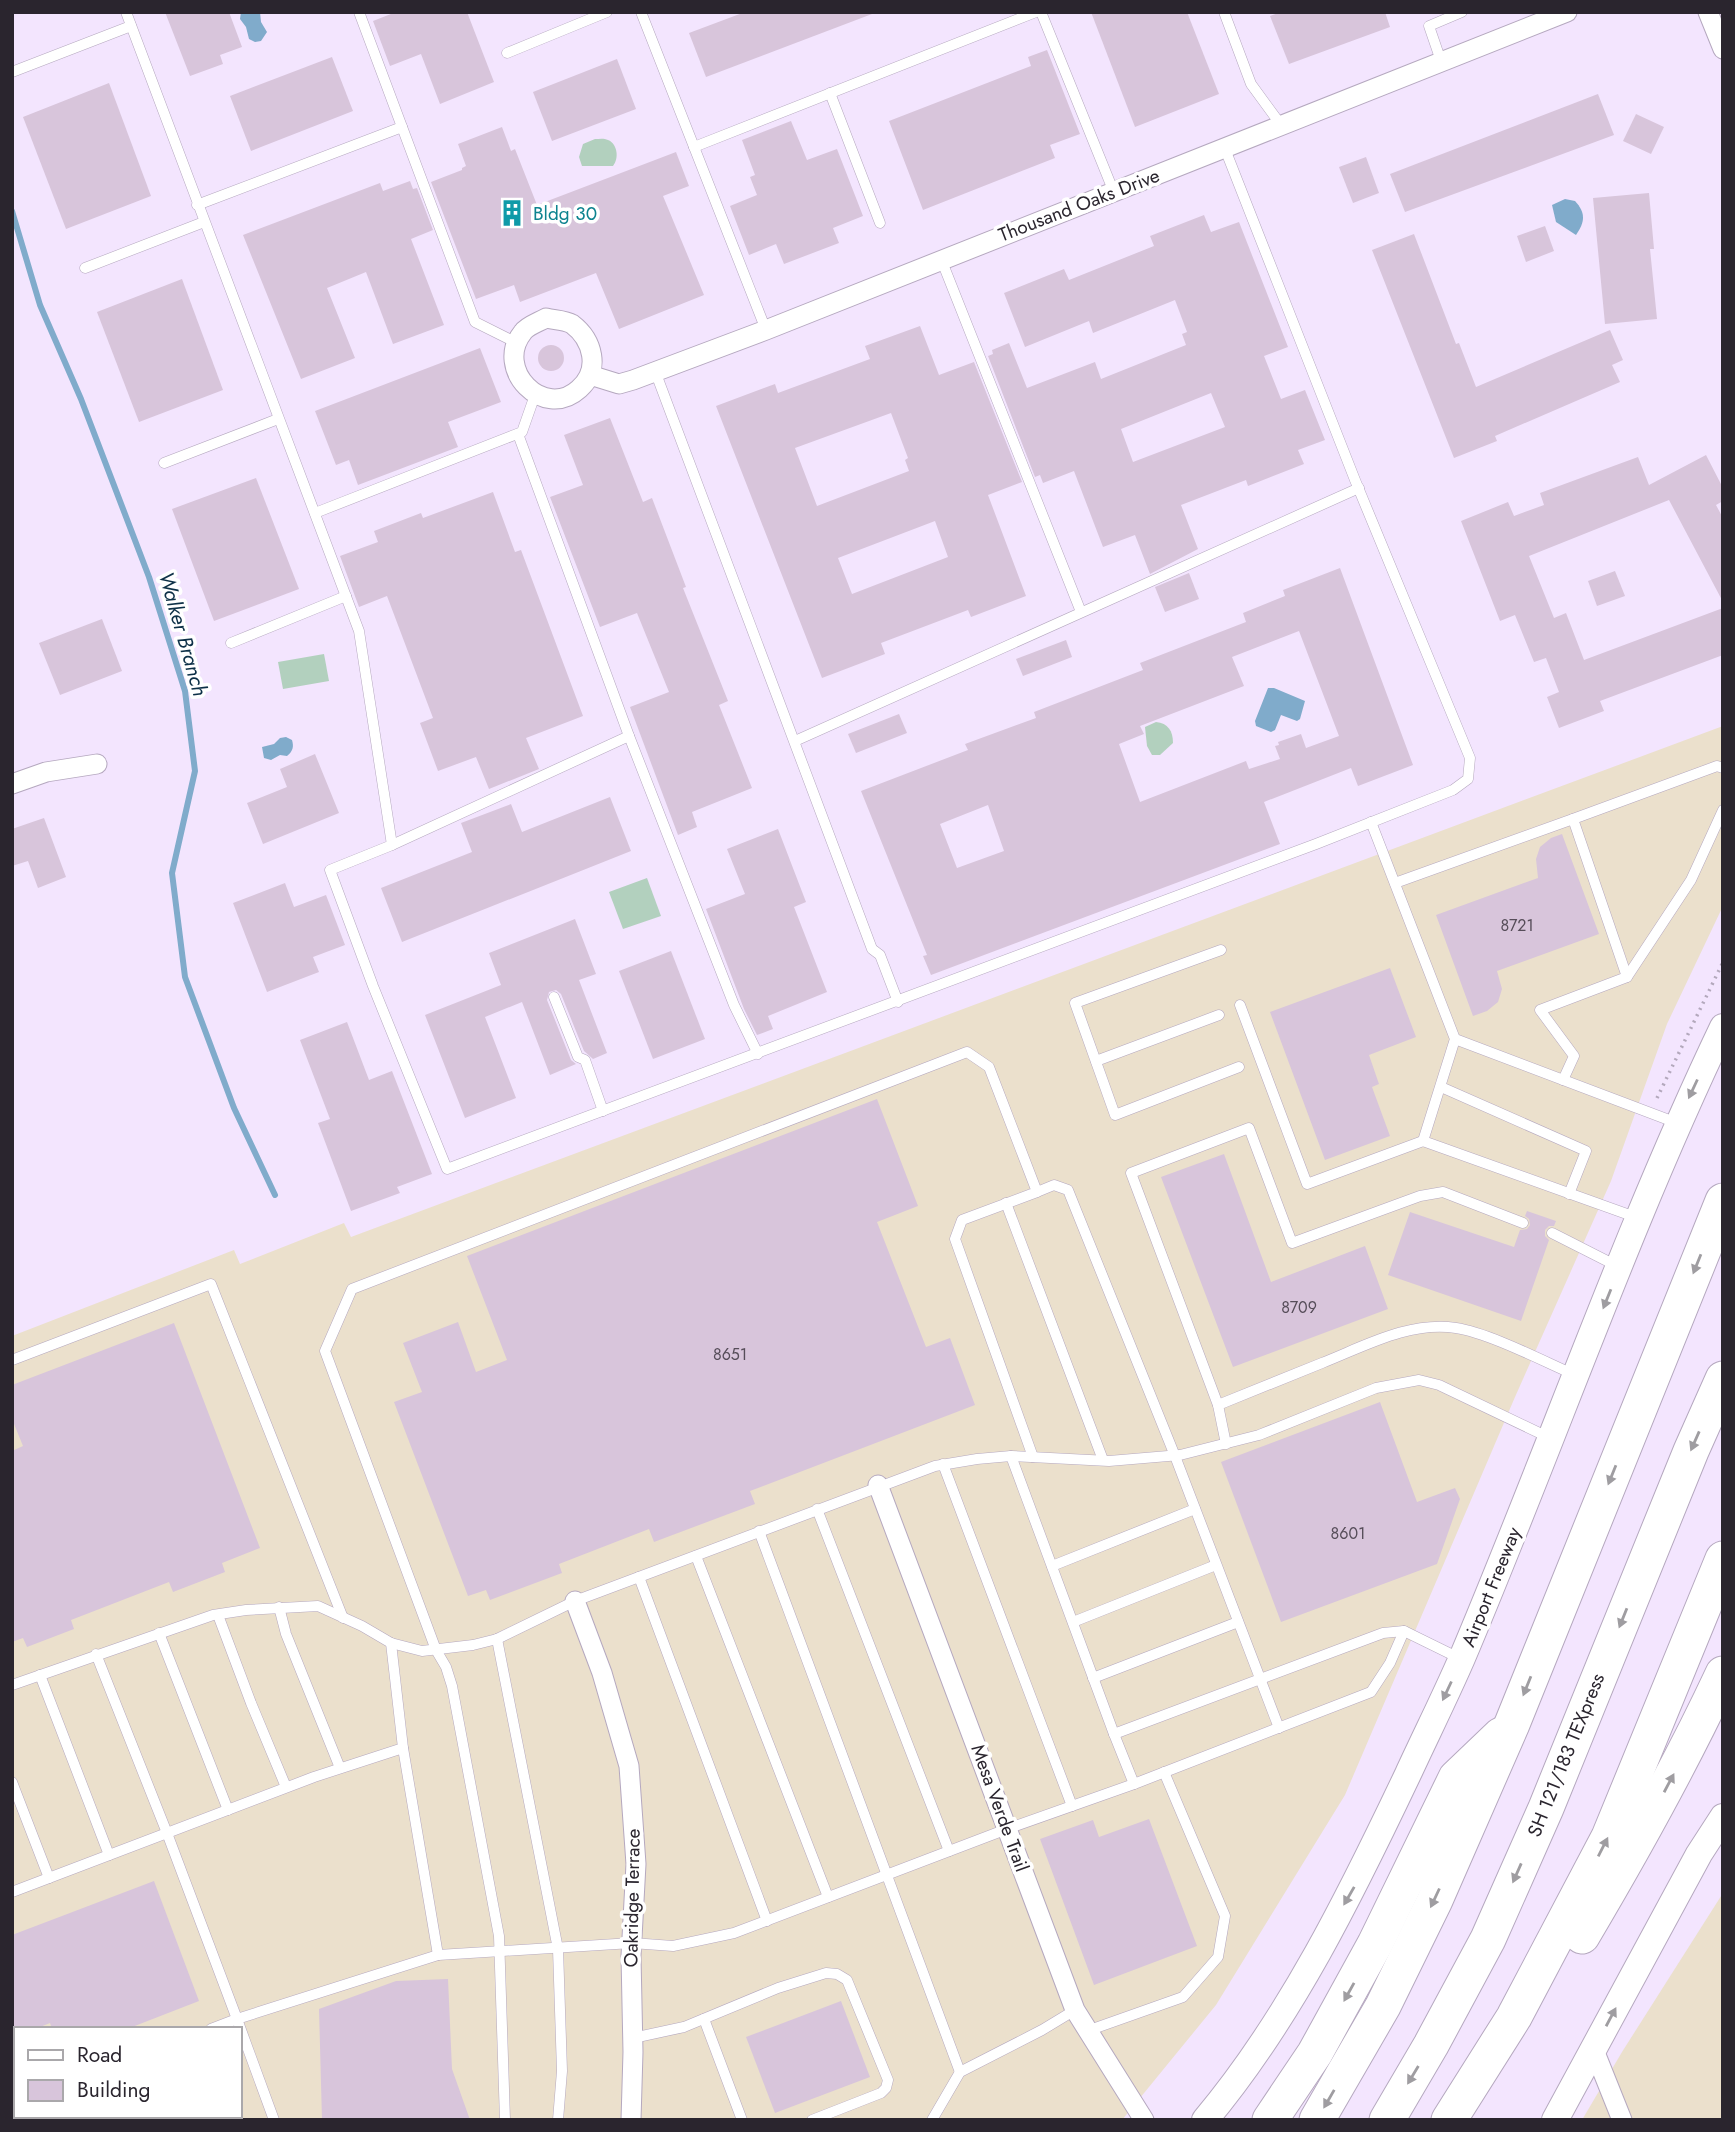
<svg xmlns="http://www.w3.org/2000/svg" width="1735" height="2132" viewBox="0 0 1735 2132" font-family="Jost,sans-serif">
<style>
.commercial{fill:#ebe0cc;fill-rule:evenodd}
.green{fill:#b2d0be}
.water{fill:#80abcb}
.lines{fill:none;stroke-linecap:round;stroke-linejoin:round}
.stream{stroke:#80abcb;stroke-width:6}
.building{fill:#d8c5db;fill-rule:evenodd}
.lane-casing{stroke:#b5a8bf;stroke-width:11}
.street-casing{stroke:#b5a8bf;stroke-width:21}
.secondary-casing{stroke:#b5a8bf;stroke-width:28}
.highway-casing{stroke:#b5a8bf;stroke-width:37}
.path{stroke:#b3a8bc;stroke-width:3.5;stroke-dasharray:2 5;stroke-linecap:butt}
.lane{stroke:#fff;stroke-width:10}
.street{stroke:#fff;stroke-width:19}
.secondary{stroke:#fff;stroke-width:26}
.highway{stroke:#fff;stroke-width:35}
.oneway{fill:#9f9da1}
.labels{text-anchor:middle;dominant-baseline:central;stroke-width:7;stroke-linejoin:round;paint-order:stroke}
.number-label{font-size:16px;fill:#564d59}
.street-label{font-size:19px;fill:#2a252e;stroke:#fff}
.culture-label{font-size:19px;fill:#0d838f;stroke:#fff;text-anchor:start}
.water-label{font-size:21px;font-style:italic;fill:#0d3047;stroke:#fff}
</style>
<rect width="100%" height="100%" fill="#f3e5fe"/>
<g class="commercial">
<path d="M1723,726V906L1667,1024L1611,1181L1515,1397L1345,1795L1216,2005L1122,2120H12V1336L234,1250L240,1264L344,1223L351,1237ZM16,2029H240V2116H16Z"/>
<polygon points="1723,1893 1723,2120 1582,2120 1622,2052"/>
</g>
<g class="green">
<path d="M595,139C599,139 604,138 608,140C618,144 619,159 613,166H582L579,157L583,144Z"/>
<polygon points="324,654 329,681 283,689 278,662"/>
<path d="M1156,722C1168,723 1173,731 1173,743L1160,755H1152L1147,746L1145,727Z"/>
<polygon points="647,878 661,916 623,929 609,892"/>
</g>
<g class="water">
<polygon points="241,12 260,12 261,22 267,32 261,41 255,42 249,39 246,27 240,19"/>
<path d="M1565,199L1575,201C1586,213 1585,222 1576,235L1556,222L1552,205Z"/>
<polygon points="1268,688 1274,688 1305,701 1300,719 1297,721 1281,715 1275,730 1271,732 1256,726 1255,721"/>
<path d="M286,737L292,740C294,747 293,751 287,756L280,755L271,760L264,758L262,747L274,744L280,738Z"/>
</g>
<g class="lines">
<polyline class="stream" points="12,211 40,305 81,399 149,577 185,691 195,771 172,873 185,977 234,1108 275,1195"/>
</g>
<g class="building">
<polygon points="165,12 229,12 242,47 220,55 223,64 190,76"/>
<polygon points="396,12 467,12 494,82 440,104 421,54 390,66 373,21"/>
<polygon points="745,12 872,12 872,14 706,77 689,33"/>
<polygon points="1091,12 1187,12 1219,94 1135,127"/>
<polygon points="1281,12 1385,12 1390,27 1289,64 1270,16"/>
<polygon points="1047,50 1080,134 1050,145 1055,158 923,210 889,121 1031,66 1028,57"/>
<polygon points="332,57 353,111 251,151 230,96"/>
<polygon points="617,59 636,109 552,141 533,92"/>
<polygon points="109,83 151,196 66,229 23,117"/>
<polygon points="1598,94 1614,135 1405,212 1390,174"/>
<polygon points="1636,114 1664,127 1651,154 1623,141"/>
<polygon points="791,121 807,160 837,149 863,216 833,228 839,243 784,264 776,244 749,255 730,206 757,195 750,177 755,175 742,140"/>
<polygon points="502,127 511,151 515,149 537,205 676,152 689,186 663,196 704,295 619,329 596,273 520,302 514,285 476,299 431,182 462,170 462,168 466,166 458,144"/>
<polygon points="1366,157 1379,193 1353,203 1339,167"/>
<polygon points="410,181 413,189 417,188 433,230 411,239 444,325 393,344 366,272 327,288 355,358 301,379 243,235 380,183 383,191"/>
<polygon points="1649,193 1654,249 1650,249 1657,319 1605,324 1593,198"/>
<path d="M1204,215L1211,232L1239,222L1288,347L1264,356L1281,399L1305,390L1325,440L1298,450L1304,464L1248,486L1246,480L1181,505L1198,549L1150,574L1135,535L1103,547L1074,471L1043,483L1040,475L1035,477L988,356L993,354L992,350L1009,343L1027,388L1095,362L1101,379L1186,345L1182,334L1187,332L1175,300L1093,333L1089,321L1025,347L1004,293L1064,269L1069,280L1154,246L1150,236ZM1211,393L1225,427L1133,462L1121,429Z"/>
<polygon points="1545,226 1554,251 1526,262 1517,236"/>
<polygon points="1414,234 1456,344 1459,343 1476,387 1610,330 1623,360 1612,365 1620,382 1495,436 1497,441 1454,458 1372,250"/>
<polygon points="182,279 223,390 139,422 97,312"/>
<path d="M920,326L939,375L974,362L1022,482L988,495L1026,596L971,617L968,610L881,643L885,654L822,678L716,406L775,384L778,393L870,359L865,346ZM891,413L908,458L905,460L909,471L817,506L795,448ZM935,521L948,557L852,594L838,558Z"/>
<circle cx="551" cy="358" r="13"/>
<polygon points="480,348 501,402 448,422 458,447 358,485 349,460 336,465 315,411"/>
<polygon points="610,418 643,502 652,498 686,587 683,588 728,701 719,705 752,788 692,812 697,827 678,835 630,707 669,692 637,613 600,627 550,497 583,485 564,435"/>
<polygon points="1706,455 1723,488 1723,501 1716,505 1723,518 1723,602 1669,500 1529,556 1554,618 1566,613 1584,660 1723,608 1723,655 1600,701 1604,711 1559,728 1547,697 1559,692 1546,658 1534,662 1515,615 1500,621 1461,521 1508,502 1514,516 1544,505 1540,493 1638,457 1649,485"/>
<polygon points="256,478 299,589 214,621 172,509"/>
<polygon points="493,492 515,552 521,550 583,716 526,738 539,769 489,789 476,757 438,771 420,723 433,718 387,596 359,607 340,556 378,542 374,531 421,513 423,518"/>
<path d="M1340,568L1413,765L1358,786L1351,768L1264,802L1280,844L931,975L923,956L927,955L861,791L968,750L965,744L1036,718L1034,712L1143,670L1140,663L1246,622L1243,613L1285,596L1283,590ZM1299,631L1339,736L1306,748L1301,734L1278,742L1279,745L1275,746L1280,759L1249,769L1246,761L1140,802L1119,744L1144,734L1140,726L1244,686L1232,657ZM988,805L1004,851L957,868L940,824Z"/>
<polygon points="1615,571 1625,596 1597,606 1588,581"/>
<polygon points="1189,573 1199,599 1165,612 1155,587"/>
<polygon points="102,619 122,671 60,695 39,643"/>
<polygon points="1066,640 1072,657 1023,676 1016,659"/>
<polygon points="899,714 907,733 856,753 848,734"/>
<polygon points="315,754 339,813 263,844 247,803 287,787 280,769"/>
<polygon points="610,797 631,851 402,942 381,888 472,852 461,823 511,804 522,832"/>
<polygon points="44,818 66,877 38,888 28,861 12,866 12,829"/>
<polygon points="778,829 806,902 794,907 827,992 768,1016 773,1029 757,1035 744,1009 706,909 745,894 727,849"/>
<polygon points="1562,834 1599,934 1497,971 1502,989 1498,1002 1487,1011 1473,1016 1436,915 1538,878 1536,859 1540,847 1551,838"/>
<polygon points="285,883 294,907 326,895 345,945 313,957 319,972 267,992 233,903"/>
<polygon points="575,919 596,974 579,980 607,1053 593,1059 584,1051 561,994 556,990 549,992 547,1000 571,1060 576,1064 550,1075 522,1002 485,1017 516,1098 465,1118 425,1015 501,985 489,953"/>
<polygon points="671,951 705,1039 653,1059 619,971"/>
<polygon points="1390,968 1416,1037 1369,1055 1379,1084 1372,1087 1390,1136 1325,1160 1270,1012"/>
<polygon points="347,1022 369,1080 392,1071 432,1174 397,1187 400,1193 351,1211 318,1123 330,1119 300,1040"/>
<polygon points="877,1099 918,1206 877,1222 926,1347 950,1338 975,1405 750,1491 755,1504 654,1542 649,1529 559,1564 562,1573 490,1600 486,1590 468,1596 394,1402 422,1392 403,1343 458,1322 476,1372 507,1360 467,1256"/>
<polygon points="1224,1154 1271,1282 1365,1246 1388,1309 1233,1367 1161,1177"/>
<polygon points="1527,1211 1556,1221 1554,1226 1549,1226 1545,1230 1545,1236 1549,1240 1521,1321 1388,1275 1410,1212 1514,1247 1520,1230 1527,1229 1530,1225 1529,1219 1525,1216"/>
<polygon points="174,1323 260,1548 222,1563 225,1572 173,1592 169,1582 71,1620 74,1629 27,1647 23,1638 12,1642 12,1451 23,1446 12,1419 12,1385"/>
<polygon points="1380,1402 1417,1502 1455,1488 1460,1499 1437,1564 1281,1622 1221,1462"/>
<polygon points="1149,1819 1197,1946 1094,1985 1040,1839 1093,1820 1099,1837"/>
<polygon points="154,1881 199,2001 127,2029 52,2029 50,2023 35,2029 12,2029 12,1935"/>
<polygon points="448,1979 452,2069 470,2120 322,2120 319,2009 396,1981"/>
<polygon points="841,2001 870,2077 775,2113 746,2037"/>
</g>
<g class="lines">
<defs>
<g id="lane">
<polyline points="126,12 359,631 392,845"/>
<polyline points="359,12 475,322 517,343"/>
<polyline points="641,12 766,330"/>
<polyline points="1041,12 1113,190"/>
<polyline points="1224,12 1251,84 1281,125"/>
<polyline points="507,53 607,12"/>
<polyline points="1441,61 1429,26 1462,12"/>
<polyline points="12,72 131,26"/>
<polyline points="830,93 880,223"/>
<polyline points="694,147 1036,12"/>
<polyline points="197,205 402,127"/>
<polyline points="941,259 1081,612"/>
<polyline points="85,268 204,222"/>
<polyline points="655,371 872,949 880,955 898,1002"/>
<polyline points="518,434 629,736 734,1005 758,1054"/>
<polyline points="164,463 278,419"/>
<polyline points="315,513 522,432 535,395"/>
<polyline points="231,643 346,596"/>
<polyline points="629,736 392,845 330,870 373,986 447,1169 1316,844 1453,790 1468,779 1470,758 1355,480 1225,149"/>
<polyline points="795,741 1359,488"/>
<polyline points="1371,822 1455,1039 1423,1141 1638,1218"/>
<polyline points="1395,883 1573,819"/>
<polyline points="1221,950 1075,1003 1115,1115 1239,1067"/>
<polyline points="1627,977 1573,819 1717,766 1723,768"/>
<polyline points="554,997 578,1057 585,1060 603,1111"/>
<polyline points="1240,1005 1307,1184 1423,1141"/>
<polyline points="1455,1039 1677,1123"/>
<polyline points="1096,1061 1219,1015"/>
<polyline points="1563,1080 1574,1056 1540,1010 1627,977 1691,880 1723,810"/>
<polyline points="1441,1087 1586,1151 1569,1194"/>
<polyline points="1037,1192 1054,1185 1068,1190 1175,1456 1279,1728"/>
<polyline points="1006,1203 1103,1460"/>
<path d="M1523,1223L1443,1192L1420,1196L1292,1243L1249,1128L1131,1173L1218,1405C1253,1391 1288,1377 1322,1363C1365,1346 1409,1321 1456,1328C1489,1333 1543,1361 1575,1375"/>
<polyline points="1552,1233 1619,1267"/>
<polyline points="12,1360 211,1284 343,1618"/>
<polyline points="1218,1405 1226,1444"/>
<polyline points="1011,1456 1114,1734 1383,1633 1404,1631 1461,1659"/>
<polyline points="943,1464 1072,1806"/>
<polyline points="817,1509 949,1851"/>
<polyline points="759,1531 960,2072"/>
<polyline points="696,1556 828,1897"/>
<polyline points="1052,1566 1195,1509"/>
<polyline points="639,1577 767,1921"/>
<polyline points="279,1607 286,1634 340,1768"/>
<polyline points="218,1615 251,1703 286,1787"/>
<polyline points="1073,1622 1216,1565"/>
<polyline points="159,1633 228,1810"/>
<polyline points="497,1639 558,1949 562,2071 558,2120"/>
<polyline points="96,1654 167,1833 237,2019 438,1955 632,1943 673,1946 734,1933 1007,1829 1134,1784 1114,1734"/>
<polyline points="40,1675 109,1855"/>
<polyline points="1093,1678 1238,1622"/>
<polyline points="12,1685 213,1615 246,1610 318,1606 362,1626 391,1643 422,1651 473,1645 497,1639 575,1601 935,1466 977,1459 1011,1456 1109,1461 1180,1455 1259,1435 1376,1388 1419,1380 1439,1385 1550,1438"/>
<polyline points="403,1748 438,1955"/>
<polyline points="12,1782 49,1878"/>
<polyline points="1134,1784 1371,1692 1390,1663 1404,1631"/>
<polyline points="12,1892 314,1777 403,1748 391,1643"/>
<polyline points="704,2019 742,2120"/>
<polyline points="211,2029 237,2019 274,2120"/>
<polyline points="1087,2031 1183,1997 1218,1957 1225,1916 1164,1772"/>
<polyline points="633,2038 684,2027 778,1988 826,1973 837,1974 847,1980 888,2080 886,2088 881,2093 812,2120"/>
<polyline points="12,2103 16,2102"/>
<polyline points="190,2116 192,2120"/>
<polyline points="156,2120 166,2116"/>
<polyline points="505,2120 499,1936 452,1686 446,1667 436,1650 325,1351 352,1289 967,1052 989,1067 1037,1192 962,1220 955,1239 1033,1457"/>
<polyline points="932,2120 960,2072 1042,2030 1075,2010"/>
</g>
<g id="street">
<polyline points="1708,12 1723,49"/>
<path d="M546,318C554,320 565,320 572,324C593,340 601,370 579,389C544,421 493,369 523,332C527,326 539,322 546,318Z"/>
<polyline points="590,375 619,384 633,380 766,330 1567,12"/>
<polyline points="12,784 46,772 97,764"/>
<polyline points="878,1485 1075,2010 1144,2120"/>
<polyline points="575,1601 602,1673 629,1766 636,1864 631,1956 633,2052 631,2120"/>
<polyline points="1594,2050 1622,2120"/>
</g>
<g id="secondary">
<path d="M1205,2120C1290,2019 1352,1892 1408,1774C1426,1735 1445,1697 1462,1658C1551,1448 1625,1232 1723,1027"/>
<polyline points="1555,2120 1699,1854 1723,1817"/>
</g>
<g id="highway">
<path d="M1582,1936C1633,1850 1681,1764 1723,1674"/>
<polyline points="1270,2120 1315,2053 1375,1944 1456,1778 1501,1735"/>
<polyline points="1317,2120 1383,2006 1435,1900 1512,1724 1723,1201"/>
<polyline points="1387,2120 1431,2045 1488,1939 1546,1808 1691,1451 1723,1379"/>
<polyline points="1449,2120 1514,2017 1609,1837 1723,1559"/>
</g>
</defs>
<use href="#lane" class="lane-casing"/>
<use href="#street" class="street-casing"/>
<use href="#secondary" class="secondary-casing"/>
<use href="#highway" class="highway-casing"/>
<polyline class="path" points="1657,1098 1723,962"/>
<use href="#lane" class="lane"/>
<use href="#street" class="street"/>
<use href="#secondary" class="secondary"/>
<use href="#highway" class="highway"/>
</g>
<defs><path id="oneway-solid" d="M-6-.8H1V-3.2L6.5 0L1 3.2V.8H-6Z" transform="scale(1.75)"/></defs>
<g class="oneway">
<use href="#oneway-solid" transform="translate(1693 1089) rotate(115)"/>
<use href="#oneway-solid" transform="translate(1697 1264) rotate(112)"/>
<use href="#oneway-solid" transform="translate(1607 1299) rotate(112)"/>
<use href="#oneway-solid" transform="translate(1695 1441) rotate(114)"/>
<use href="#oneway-solid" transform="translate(1612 1475) rotate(112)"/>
<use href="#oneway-solid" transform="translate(1623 1618) rotate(112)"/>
<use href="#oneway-solid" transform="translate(1527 1686) rotate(112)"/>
<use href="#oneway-solid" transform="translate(1447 1691) rotate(115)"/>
<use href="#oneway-solid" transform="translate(1669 1783) rotate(-62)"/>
<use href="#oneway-solid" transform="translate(1603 1847) rotate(-63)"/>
<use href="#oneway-solid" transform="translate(1517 1873) rotate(114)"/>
<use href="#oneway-solid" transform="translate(1349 1896) rotate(120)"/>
<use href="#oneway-solid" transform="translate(1435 1898) rotate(115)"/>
<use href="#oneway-solid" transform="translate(1349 1992) rotate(119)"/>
<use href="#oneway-solid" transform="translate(1611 2017) rotate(-62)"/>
<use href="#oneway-solid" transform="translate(1413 2075) rotate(121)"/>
<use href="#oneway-solid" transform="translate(1329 2099) rotate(120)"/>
</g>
<defs>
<symbol id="building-bare" viewBox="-9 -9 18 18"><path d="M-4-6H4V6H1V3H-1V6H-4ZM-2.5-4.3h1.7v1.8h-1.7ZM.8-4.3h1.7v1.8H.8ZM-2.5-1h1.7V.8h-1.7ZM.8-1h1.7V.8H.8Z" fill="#0f9aa8" stroke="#fff" stroke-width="2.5" paint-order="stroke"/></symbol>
</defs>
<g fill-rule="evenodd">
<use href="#building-bare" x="493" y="194" width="38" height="38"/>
</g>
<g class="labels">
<g class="number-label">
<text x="1517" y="925">8721</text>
<text x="1299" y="1307">8709</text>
<text x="730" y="1354">8651</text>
<text x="1348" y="1533">8601</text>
</g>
<g class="street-label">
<text transform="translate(1079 205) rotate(-21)">Thousand Oaks Drive</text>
<text transform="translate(1491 1587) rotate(-68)">Airport Freeway</text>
<text transform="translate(1566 1755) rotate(-68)">SH 121/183 TEXpress</text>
<text transform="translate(1000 1808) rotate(70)">Mesa Verde Trail</text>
<text transform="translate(632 1898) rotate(-89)">Oakridge Terrace</text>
</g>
<g class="culture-label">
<text x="533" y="213">Bldg 30</text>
</g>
<g class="water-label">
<text transform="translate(183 634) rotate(74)">Walker Branch</text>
</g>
</g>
<rect width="1735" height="2132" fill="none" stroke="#2a252e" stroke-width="28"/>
<rect x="14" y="2027" width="228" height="91" fill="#ffffff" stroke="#aaa8ab" stroke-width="2"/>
<rect x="28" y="2050" width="35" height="10" fill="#ffffff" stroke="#aaa8ab" stroke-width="2"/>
<text x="77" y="2062" font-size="21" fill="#2a252e">Road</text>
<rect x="28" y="2080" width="35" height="21" fill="#d8c5db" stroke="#aaa8ab" stroke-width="2"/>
<text x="77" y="2097" font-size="21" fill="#2a252e">Building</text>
</svg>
